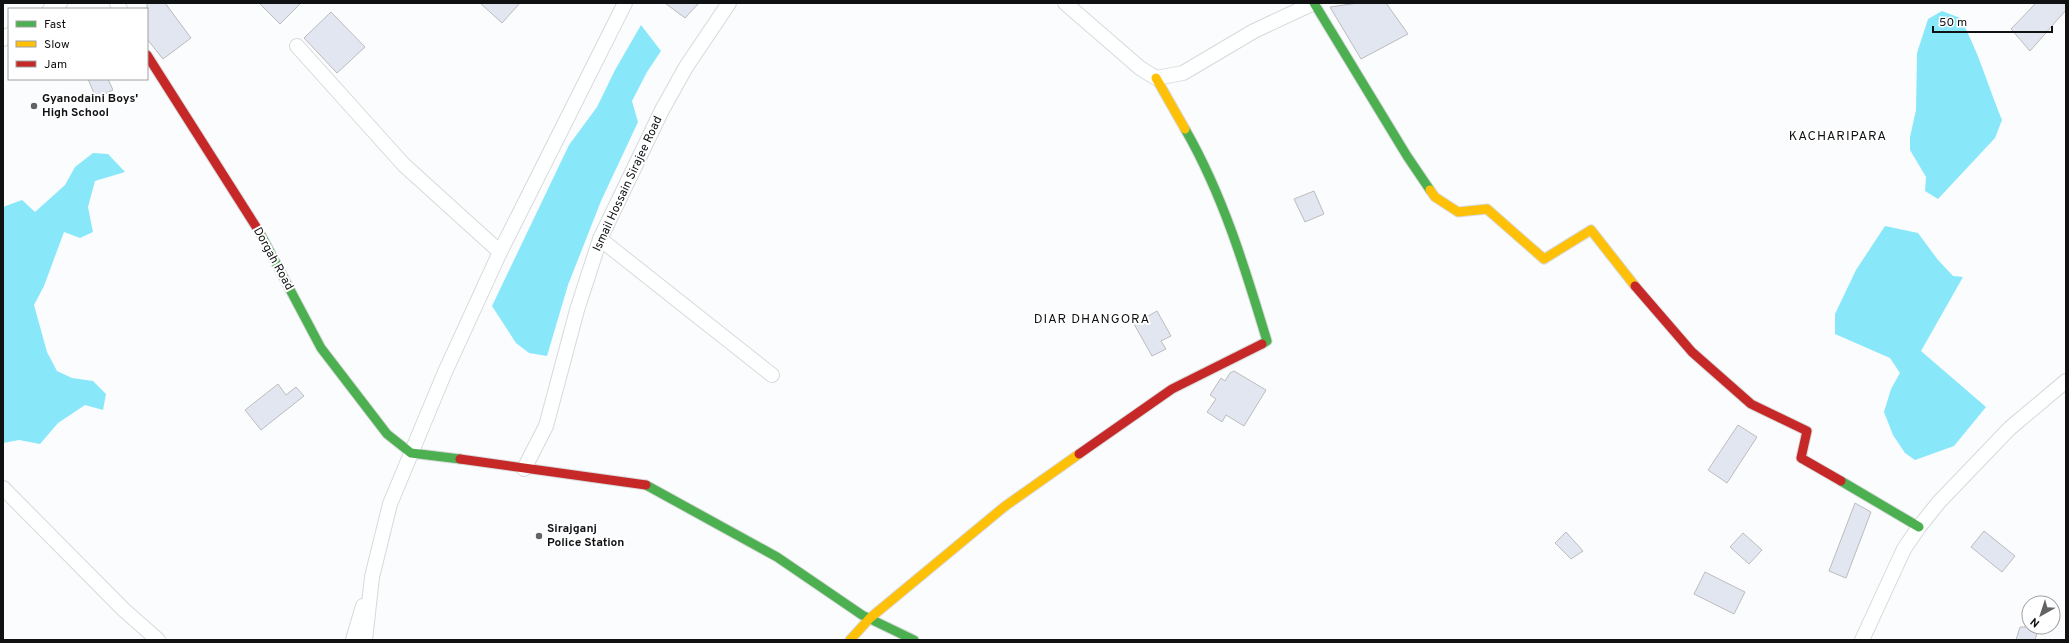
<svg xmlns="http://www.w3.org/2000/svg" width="2069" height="643" viewBox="0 0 2069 643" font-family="Overpass,sans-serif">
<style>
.water{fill:#88e8fa}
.building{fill:#e2e6f0;stroke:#bcbcbe}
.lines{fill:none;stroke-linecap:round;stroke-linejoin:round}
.street-casing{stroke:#d8d9db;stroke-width:16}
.fast-casing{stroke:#d8d9db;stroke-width:11}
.slow-casing{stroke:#d8d9db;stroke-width:11}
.jam-casing{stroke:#d8d9db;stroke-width:11}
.street{stroke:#feffff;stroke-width:14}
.fast{stroke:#4caf50;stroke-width:9}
.slow{stroke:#ffc107;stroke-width:9}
.jam{stroke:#c62828;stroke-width:9}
.poi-dot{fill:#626365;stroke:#fff;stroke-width:1.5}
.labels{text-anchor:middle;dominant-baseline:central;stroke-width:4;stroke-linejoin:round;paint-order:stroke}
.poi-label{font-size:12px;font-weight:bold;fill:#101113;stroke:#fff;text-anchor:start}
.street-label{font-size:12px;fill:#101113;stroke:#fff}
.neighbourhood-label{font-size:13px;letter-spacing:1px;fill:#101113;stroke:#fff}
</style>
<rect width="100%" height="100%" fill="#fbfcfd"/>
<g class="water">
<path d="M1942,11L1960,18C1978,50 1988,86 2002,120L1995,138L1938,199L1925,191L1926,177L1910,150V137L1916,110L1917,53L1928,19Z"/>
<polygon points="641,25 661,51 647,72 632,101 638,122 601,201 568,285 547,356 529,353 516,343 492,306 569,145 597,107 615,70"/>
<polygon points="93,153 108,154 125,172 95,181 88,207 93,232 80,238 64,232 44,286 34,305 47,352 57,371 72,378 93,381 106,394 103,410 85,405 58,423 40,444 19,440 3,443 3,207 22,200 35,212 65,185 75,167"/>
<polygon points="1885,226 1918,233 1938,260 1953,276 1963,277 1921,351 1986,407 1954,446 1915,460 1905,453 1893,435 1884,412 1891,389 1900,373 1890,358 1835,334 1835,314 1856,270"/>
</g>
<g class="building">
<polygon points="147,3 165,3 191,38 163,59 147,39"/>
<polygon points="259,3 301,3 280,24"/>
<polygon points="480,3 520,3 502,23"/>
<polygon points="665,3 699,3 685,18"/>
<polygon points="1358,3 1386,3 1408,34 1361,59 1330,7"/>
<polygon points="2036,3 2066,3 2066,10 2030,51 2011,29"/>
<polygon points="331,12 365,47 337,73 304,38"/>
<polygon points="88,79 108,79 113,90 96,98"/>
<polygon points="1314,191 1324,214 1305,222 1294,199"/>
<polygon points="1157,311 1171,336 1161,341 1166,349 1152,356 1134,324"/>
<polygon points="1234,371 1266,390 1244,426 1226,415 1222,422 1207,412 1216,399 1210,395 1221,378 1225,381 1230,373"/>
<polygon points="278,384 286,395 296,387 304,396 261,430 245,410"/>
<polygon points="1738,425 1757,437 1727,483 1708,470"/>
<polygon points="1855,503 1871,512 1846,578 1829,571"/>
<polygon points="1984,531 2015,556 2002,572 1971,547"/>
<polygon points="1566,532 1583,551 1571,559 1555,543"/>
<polygon points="1743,533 1762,550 1749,564 1730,547"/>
<polygon points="1705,572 1745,592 1734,614 1694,594"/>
<polygon points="2020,627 2039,627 2035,640 2016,640"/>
</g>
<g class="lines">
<defs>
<g id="street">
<polyline points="117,3 120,9"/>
<polyline points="1065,3 1140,68 1156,78 1183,73 1254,31 1314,3"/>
<polyline points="50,9 60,3"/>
<polyline points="3,39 9,35"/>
<polyline points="297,46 404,165 500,252"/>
<polyline points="600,239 772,375"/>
<polyline points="524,469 546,426 577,310 600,239 662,110 686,67 729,3"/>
<polyline points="3,488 124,610 158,640"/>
<polyline points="353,640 363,606"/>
<polyline points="365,640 372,577 390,504 445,372 500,252 625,3"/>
<polyline points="1862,640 1904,549 1919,527 1939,502 2010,428 2066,381"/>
</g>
<g id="fast">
<polyline points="1314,3 1407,156 1430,190"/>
<path d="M1185,129C1223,195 1245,268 1267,341L1262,344"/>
<polyline points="260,233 321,348 387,434 411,453 460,459"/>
<polyline points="1841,481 1919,527"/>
<polyline points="646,485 777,557 862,615 914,640"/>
</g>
<g id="slow">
<polyline points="1156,78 1185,129"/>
<polyline points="1430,190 1435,197 1458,212 1487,209 1544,259 1591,230 1635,286"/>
<polyline points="850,640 870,618 1004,507 1079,454"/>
</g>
<g id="jam">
<polyline points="147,55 260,233"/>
<polyline points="1635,286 1692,352 1751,404 1807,431 1801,458 1841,481"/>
<polyline points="1079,454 1172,389 1262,344"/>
<polyline points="460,459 646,485"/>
</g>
</defs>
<use href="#street" class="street-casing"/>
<use href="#fast" class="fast-casing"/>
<use href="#slow" class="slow-casing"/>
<use href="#jam" class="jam-casing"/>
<use href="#street" class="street"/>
<use href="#fast" class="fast"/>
<use href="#slow" class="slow"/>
<use href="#jam" class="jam"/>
</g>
<g class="poi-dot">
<circle cx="34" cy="106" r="4"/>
<circle cx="539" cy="536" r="4"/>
</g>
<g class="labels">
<g class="poi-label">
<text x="42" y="99">Gyanodaini Boys'<tspan x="42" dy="14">High School</tspan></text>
<text x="547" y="529">Sirajganj<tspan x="547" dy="14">Police Station</tspan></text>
</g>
<g class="street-label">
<text transform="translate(628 184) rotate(-65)">Ismail Hossain Sirajee Road</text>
<text transform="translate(273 259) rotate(61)">Dorgah Road</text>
</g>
<g class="neighbourhood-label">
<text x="1838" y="137">KACHARIPARA</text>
<text x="1092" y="320">DIAR DHANGORA</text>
</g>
</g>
<rect width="2069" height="643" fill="none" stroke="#101113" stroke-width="8"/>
<rect x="8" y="8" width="140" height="72" fill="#ffffff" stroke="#9fa0a1"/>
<rect x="16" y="21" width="20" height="6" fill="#4caf50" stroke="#9fa0a1"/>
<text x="44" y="28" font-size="12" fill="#101113">Fast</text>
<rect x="16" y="41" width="20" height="6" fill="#ffc107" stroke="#9fa0a1"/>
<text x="44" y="48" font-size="12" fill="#101113">Slow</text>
<rect x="16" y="61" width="20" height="6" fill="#c62828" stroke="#9fa0a1"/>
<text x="44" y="68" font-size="12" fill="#101113">Jam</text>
<g transform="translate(2041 615) rotate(219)"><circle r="19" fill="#ffffff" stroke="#9fa0a1"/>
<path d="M0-3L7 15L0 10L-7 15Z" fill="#626365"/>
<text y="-6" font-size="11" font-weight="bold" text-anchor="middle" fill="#101113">N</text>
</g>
<path d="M1933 26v6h119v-6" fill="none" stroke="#101113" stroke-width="2"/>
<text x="1939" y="26" font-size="12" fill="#101113" stroke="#ffffff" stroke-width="3" paint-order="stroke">50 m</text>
</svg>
